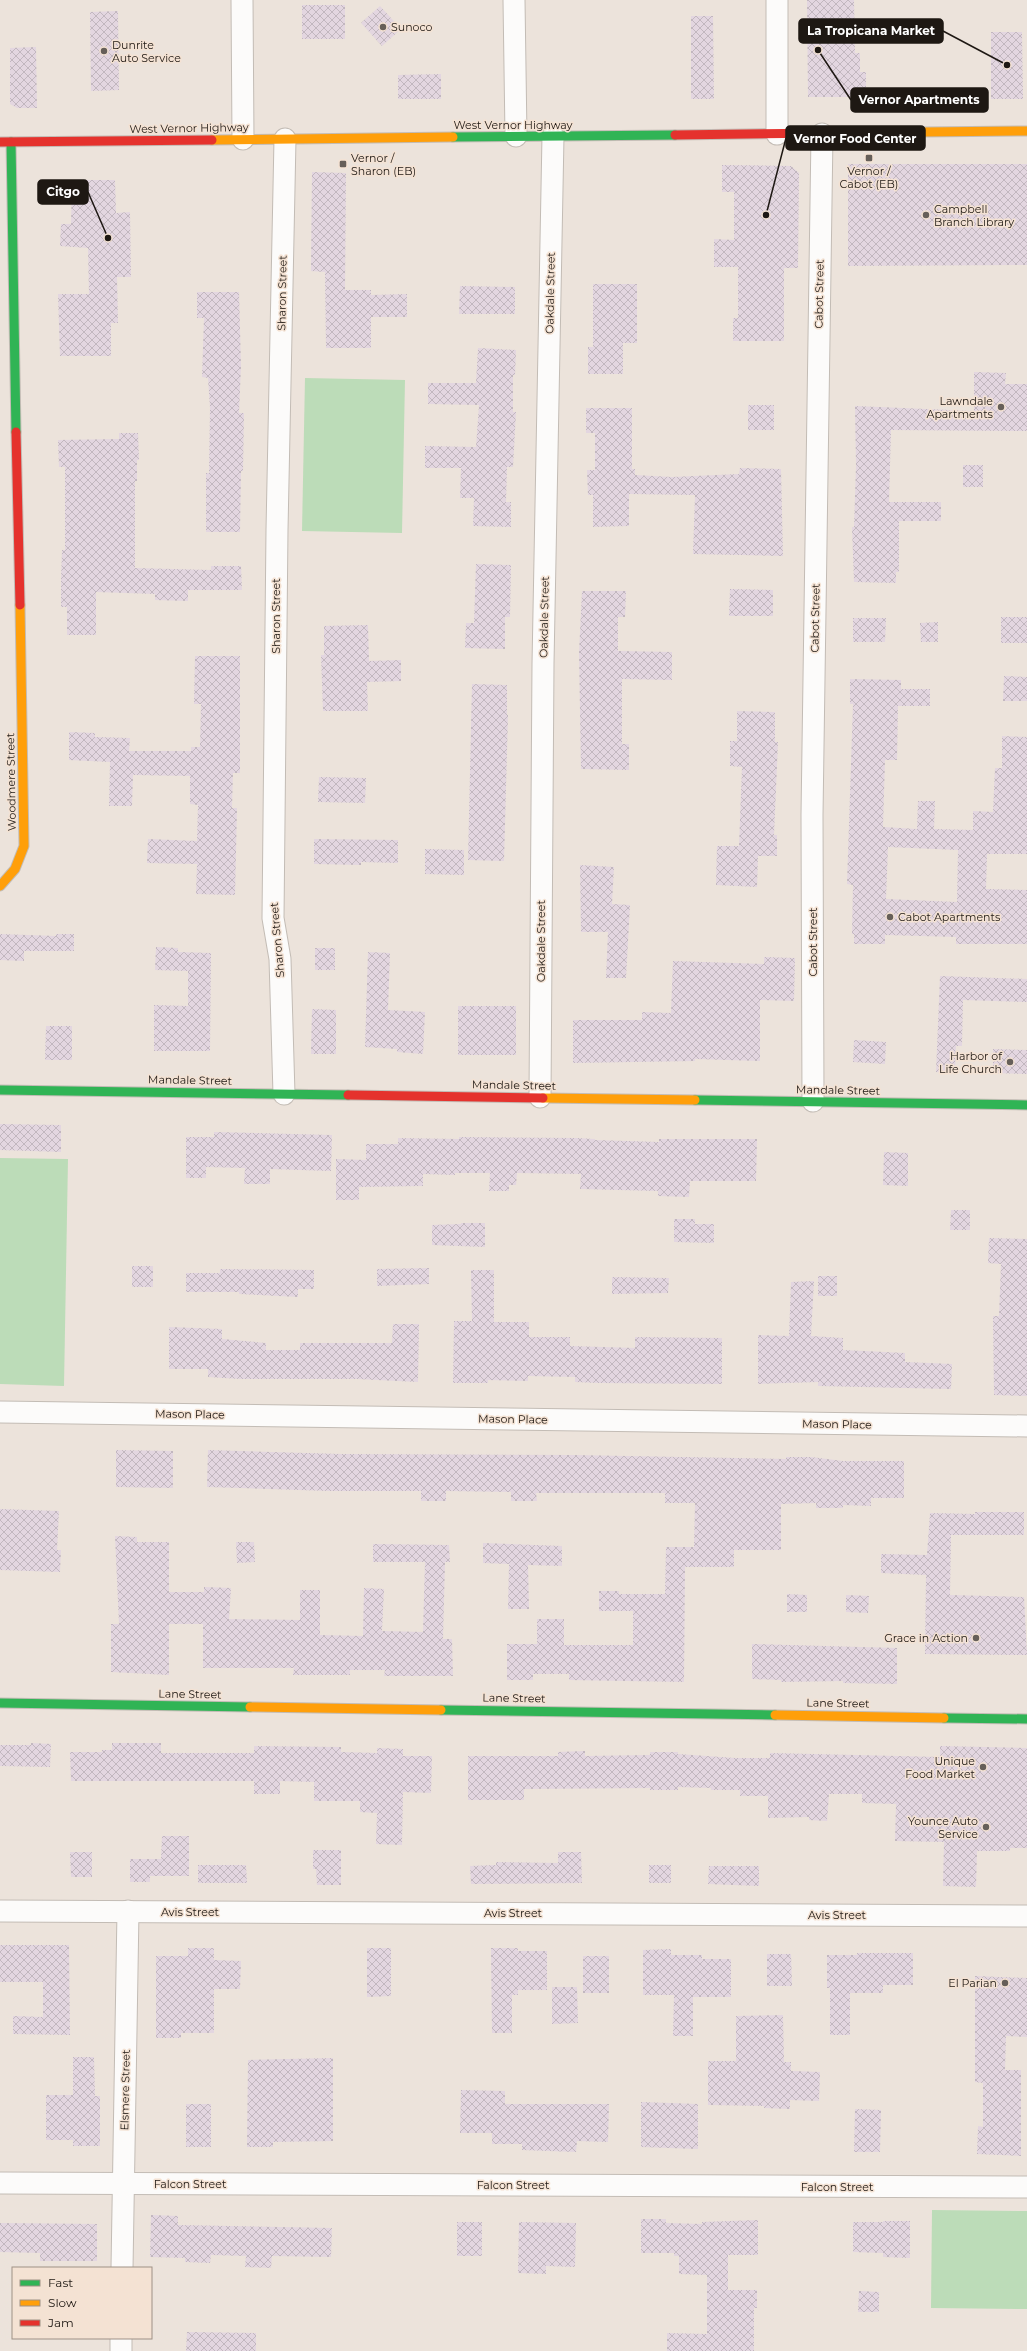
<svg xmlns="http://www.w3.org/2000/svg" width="1027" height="2351" viewBox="0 0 1027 2351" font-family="Montserrat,sans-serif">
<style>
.grass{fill:#bcdcb8}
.building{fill:url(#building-cross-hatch);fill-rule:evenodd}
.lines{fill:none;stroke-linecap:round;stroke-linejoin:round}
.street-casing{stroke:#c3bcb5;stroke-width:23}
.fast-casing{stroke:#c3bcb5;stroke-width:11}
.slow-casing{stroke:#c3bcb5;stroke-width:11}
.jam-casing{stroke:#c3bcb5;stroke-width:11}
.street{stroke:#fcfbfa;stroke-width:21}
.fast{stroke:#30b455;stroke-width:9}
.slow{stroke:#ff9f0a;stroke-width:9}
.jam{stroke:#e5322d;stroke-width:9}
.poi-dot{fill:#665f59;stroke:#f4e2d3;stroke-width:1.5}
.labels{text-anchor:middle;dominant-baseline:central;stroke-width:3;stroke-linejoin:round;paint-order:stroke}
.poi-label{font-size:11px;fill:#1e1813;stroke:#f4e2d3;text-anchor:end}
.street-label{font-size:11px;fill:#1e1813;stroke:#f4e2d3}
.leader{fill:none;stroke:#1e1813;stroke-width:1.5}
.callout-dot{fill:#1e1813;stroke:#f4e2d3;stroke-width:1.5}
.callout{fill:#1e1813;stroke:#1e1813;stroke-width:1.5}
.callout-label{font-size:12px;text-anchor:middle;font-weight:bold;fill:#fff}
</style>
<defs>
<pattern id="building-cross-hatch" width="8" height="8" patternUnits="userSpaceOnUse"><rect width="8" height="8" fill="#e3d6e0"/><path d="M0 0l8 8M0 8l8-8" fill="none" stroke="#c2b7bf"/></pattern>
</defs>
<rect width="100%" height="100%" fill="#ece3db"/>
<g class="grass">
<polygon points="305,378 405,380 402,533 302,531"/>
<polygon points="0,1158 68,1159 64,1386 0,1384"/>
<polygon points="932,2210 1027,2211 1027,2309 931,2308"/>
</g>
<g class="building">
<polygon points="807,0 854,0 855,53 860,53 860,72 866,72 866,97 808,97"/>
<rect x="302" y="5" width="43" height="34"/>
<polygon points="380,6 401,29 382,46 361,23"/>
<polygon points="118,11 119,90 91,91 90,12"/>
<polygon points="691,16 713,16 714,99 691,99"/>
<polygon points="991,32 1022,32 1023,99 991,99"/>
<polygon points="36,47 37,108 17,108 10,104 10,48"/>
<polygon points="441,74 441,99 398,99 398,75"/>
<polygon points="848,164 1027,164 1027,265 848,266"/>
<polygon points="722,165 791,166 799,173 798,268 784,268 784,341 733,341 733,318 738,318 738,267 714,267 714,239 734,240 734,192 722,192"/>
<polygon points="312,172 346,173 345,290 371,290 371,295 407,294 407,317 371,317 371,348 326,348 325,272 311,271"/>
<polygon points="72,180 115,180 116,213 130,212 131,277 117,277 118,323 111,323 111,356 60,356 58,294 89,294 88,248 60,246 61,224 71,224"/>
<polygon points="593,284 637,284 637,343 623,343 623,374 588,374 588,347 593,347"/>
<polygon points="460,286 515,287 515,314 459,314"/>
<polygon points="197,292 239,292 241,366 239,413 244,413 243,471 241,471 240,532 206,532 206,473 209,473 210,408 208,378 202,377 204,318 197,318"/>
<polygon points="478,348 516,350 515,375 513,375 513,412 516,412 513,467 507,467 506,502 511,502 511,527 473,526 474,498 460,498 461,468 425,468 425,446 476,447 479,405 428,404 428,383 476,383"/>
<polygon points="974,372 1006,373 1005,384 1027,384 1027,431 891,430 889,502 941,502 941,521 899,521 899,572 896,572 896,583 854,582 852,527 854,527 856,466 855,406 974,411"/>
<rect x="748" y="405" width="26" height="25"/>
<polygon points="586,408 632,408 632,469 635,469 635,475 672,477 739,474 740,468 781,469 783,556 693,554 695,495 629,494 629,526 593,527 593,495 588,495 587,470 595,470 595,433 586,433"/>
<polygon points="119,433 138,433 139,460 137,460 137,481 135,481 135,568 211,570 211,566 241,566 242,590 188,590 188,601 155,600 155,594 96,592 96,635 67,635 67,607 61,607 61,579 62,550 65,550 65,467 59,467 58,440 119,439"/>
<rect x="963" y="465" width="20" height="22"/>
<polygon points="476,564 511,565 510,617 505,617 505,649 465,648 466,623 474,623"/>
<polygon points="730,589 773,590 773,616 729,616"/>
<polygon points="582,591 626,591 625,617 618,617 618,651 672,652 672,680 622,679 622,744 629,744 629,770 581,769 579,653"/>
<rect x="1001" y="617" width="26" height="26"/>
<polygon points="853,618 886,618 885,642 853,642"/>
<polygon points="938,622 938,642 921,642 920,623"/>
<polygon points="368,625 369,661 401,660 401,681 367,682 368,711 323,711 321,655 324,655 324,626"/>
<polygon points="195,656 240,656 240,773 233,773 232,808 237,808 235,895 196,894 197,864 147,863 148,839 197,841 198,805 190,804 190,776 133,775 132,806 109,806 110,762 69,760 69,732 95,733 95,737 130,738 129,751 191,751 191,747 200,747 201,704 194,704"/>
<polygon points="1004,676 1027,677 1027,701 1003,701"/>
<path d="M850,679L901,680V689H930V706H898L897,760H885L883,827L917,829L918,801H935L934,829L973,830V811L993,812L995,768H1002V736L1027,737V854H987L986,889L1027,890V944H956V937L885,935V944H854V934H852L853,885L847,884L853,704H850ZM888,847L958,850L957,902L886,899Z"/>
<polygon points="472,684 507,685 507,715 508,715 504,861 468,860"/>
<polygon points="737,711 775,712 775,742 778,742 774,835 777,835 777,856 758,856 757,887 716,885 717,846 739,846 742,767 730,766 730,741 737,741"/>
<polygon points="319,777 366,778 365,803 318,802"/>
<polygon points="314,839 398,840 398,863 361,862 361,865 314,864"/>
<polygon points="425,849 464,850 464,875 425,874"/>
<polygon points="580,865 614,867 612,904 630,905 626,978 606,978 608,932 581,932"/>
<polygon points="0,934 56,936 56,934 74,934 74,951 24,951 24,961 0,960"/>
<polygon points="156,947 178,948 178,952 211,953 210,1051 154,1051 154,1005 188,1006 188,971 155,970"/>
<rect x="315" y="948" width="20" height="22"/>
<polygon points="368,952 390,953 388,1010 425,1012 423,1054 397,1052 397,1049 365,1047"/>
<polygon points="764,957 795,958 794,1001 760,1000 760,1061 695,1059 695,1061 573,1063 573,1020 642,1020 642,1012 671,1013 673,961 764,964"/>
<polygon points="940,976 1027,979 1027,1002 963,1000 962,1046 956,1046 955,1073 936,1072"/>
<rect x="458" y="1006" width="58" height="49"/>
<polygon points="312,1009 336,1010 336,1054 311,1054"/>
<polygon points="46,1026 72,1026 72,1060 45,1060"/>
<polygon points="854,1040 886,1042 885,1064 853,1062"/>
<polygon points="993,1049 1027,1050 1027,1074 993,1073"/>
<polygon points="0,1124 61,1125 61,1152 0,1150"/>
<polygon points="214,1132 332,1135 331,1171 270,1169 270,1184 244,1184 245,1168 206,1167 206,1178 186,1178 186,1137 214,1137"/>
<polygon points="459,1137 577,1138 595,1139 595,1140 659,1142 659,1139 757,1139 756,1181 690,1181 689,1197 658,1196 658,1191 580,1189 581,1174 517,1173 516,1185 509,1185 509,1191 489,1191 490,1173 455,1173 455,1175 423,1174 423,1186 359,1187 359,1200 336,1200 336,1159 366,1160 366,1144 398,1144 398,1138 459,1139"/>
<polygon points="884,1152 908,1153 908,1186 883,1185"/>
<polygon points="951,1210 970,1210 970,1230 950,1230"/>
<polygon points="674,1219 695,1219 695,1224 714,1224 714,1243 674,1242"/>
<polygon points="461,1223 485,1223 485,1247 432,1245 432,1225 461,1224"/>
<polygon points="989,1238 1027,1239 1027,1396 994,1395 993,1316 999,1316 1001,1264 988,1263"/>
<rect x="132" y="1266" width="21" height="21"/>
<polygon points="429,1268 429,1284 377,1286 377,1269"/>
<polygon points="220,1269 314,1270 314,1289 298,1289 298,1297 239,1294 239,1292 186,1292 186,1273 220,1273"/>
<polygon points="471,1270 494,1270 494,1322 529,1322 529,1337 570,1337 570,1346 635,1348 635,1337 722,1338 722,1384 598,1383 575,1382 575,1377 528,1376 528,1381 488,1380 488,1383 453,1383 454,1321 472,1321"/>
<rect x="818" y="1276" width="19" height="20"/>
<polygon points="612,1277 669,1278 668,1293 612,1294"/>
<polygon points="814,1281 811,1336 843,1338 843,1350 905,1353 905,1362 952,1364 951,1389 818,1386 818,1382 758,1384 758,1335 789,1336 791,1282"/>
<polygon points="393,1324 419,1324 418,1382 357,1379 240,1379 208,1377 208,1369 169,1369 169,1327 222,1329 222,1339 266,1343 266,1350 300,1350 300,1343 392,1343"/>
<polygon points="116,1450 173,1451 173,1488 116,1487"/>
<polygon points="208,1450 341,1454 573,1455 786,1459 786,1457 811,1457 843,1461 904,1461 904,1498 871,1498 871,1506 843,1505 843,1508 816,1508 816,1503 781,1504 781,1550 734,1550 734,1567 685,1567 684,1682 569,1680 569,1674 533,1674 533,1680 507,1680 507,1644 537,1644 537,1619 564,1619 564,1645 633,1645 633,1611 599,1611 599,1591 619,1591 619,1594 665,1594 666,1547 694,1547 695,1503 665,1503 665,1493 536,1493 537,1501 511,1501 511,1492 446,1491 446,1501 421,1501 421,1491 329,1491 207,1487"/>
<polygon points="0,1509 59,1511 57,1550 61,1550 60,1572 0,1570"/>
<polygon points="975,1512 1024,1512 1024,1535 951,1535 950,1595 1024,1597 1027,1655 925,1654 926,1575 881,1573 881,1554 927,1555 930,1513 975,1514"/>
<polygon points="115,1536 137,1537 137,1542 169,1542 169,1592 204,1592 204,1587 231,1588 229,1619 300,1620 300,1590 320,1590 320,1635 363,1636 364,1588 384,1589 382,1631 423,1632 425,1562 373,1562 373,1544 449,1545 450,1562 445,1562 443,1639 452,1639 453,1676 384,1676 385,1670 350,1670 350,1675 293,1675 294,1668 203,1668 203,1624 169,1624 169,1675 111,1672 111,1624 119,1624"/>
<polygon points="236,1542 254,1542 255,1562 237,1563"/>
<polygon points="483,1543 562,1546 562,1566 528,1565 529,1609 508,1609 509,1564 483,1563"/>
<polygon points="787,1594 807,1595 807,1612 787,1612"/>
<polygon points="846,1595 869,1596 868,1613 846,1612"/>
<polygon points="752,1644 897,1648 897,1684 843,1683 843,1681 781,1682 781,1680 752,1679"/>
<polygon points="31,1743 51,1744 50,1767 0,1766 0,1745 31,1745"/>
<polygon points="112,1743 161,1743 161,1753 254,1753 254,1746 341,1747 341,1752 377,1753 377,1748 403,1749 403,1756 432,1756 431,1793 403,1792 402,1845 376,1844 377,1813 360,1812 360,1801 314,1801 314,1782 280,1781 280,1794 254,1794 254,1781 71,1781 70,1752 102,1752 102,1750 112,1750"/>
<polygon points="940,1746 1027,1748 1027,1848 1010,1848 1010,1851 977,1851 976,1887 943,1886 944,1842 895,1841 896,1804 862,1803 862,1794 829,1794 827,1821 809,1820 809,1817 768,1818 768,1796 740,1796 740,1790 711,1790 711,1788 678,1787 678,1790 650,1790 650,1788 524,1789 524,1800 468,1800 468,1756 558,1756 558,1752 585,1751 585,1756 650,1755 650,1752 678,1752 678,1754 735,1758 770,1758 770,1753 940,1757"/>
<polygon points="162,1836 189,1836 189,1876 150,1876 150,1882 130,1882 130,1859 161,1859"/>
<polygon points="313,1850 341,1850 341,1885 317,1885 316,1869 313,1869"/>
<polygon points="70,1852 92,1852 92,1877 71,1877"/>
<polygon points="558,1852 581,1852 582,1883 471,1884 470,1866 496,1865 496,1862 558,1863"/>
<polygon points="198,1865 246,1865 247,1883 198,1883"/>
<rect x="649" y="1865" width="22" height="18"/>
<polygon points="709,1866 759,1866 759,1886 708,1884"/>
<polygon points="0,1945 69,1945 70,2035 13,2034 13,2016 43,2017 43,1982 0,1982"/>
<polygon points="188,1948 214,1948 214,1960 241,1961 240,1989 214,1989 214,2033 181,2033 181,2038 156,2038 156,1956 188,1956"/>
<polygon points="367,1948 391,1948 391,1996 367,1997"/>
<polygon points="491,1948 518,1948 518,1951 547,1951 547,1990 518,1990 518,1995 512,1995 512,2033 492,2033"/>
<polygon points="671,1949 671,1955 702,1955 702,1959 731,1959 731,1997 693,1997 693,2036 673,2036 674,1995 643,1995 643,1950"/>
<polygon points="857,1953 913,1953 913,1985 883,1985 883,1993 850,1993 850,2035 830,2035 830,1988 827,1988 827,1955 857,1955"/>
<polygon points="767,1954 791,1954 792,1986 767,1986"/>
<rect x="583" y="1956" width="26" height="37"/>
<polygon points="975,1976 1027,1978 1027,2037 1006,2036 1005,2070 1021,2070 1021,2156 977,2154 978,2126 983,2127 983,2083 975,2082"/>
<polygon points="552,1987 577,1987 578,2023 552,2024"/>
<polygon points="783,2015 784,2062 791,2062 791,2071 820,2072 819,2101 790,2100 790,2109 764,2108 764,2106 708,2105 708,2061 736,2061 736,2016"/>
<polygon points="73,2057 94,2057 95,2096 100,2096 100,2146 73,2146 73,2140 46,2140 46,2095 73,2095"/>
<polygon points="333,2058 333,2141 273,2142 273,2147 247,2147 248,2060"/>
<polygon points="461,2090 505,2091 505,2104 609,2104 608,2142 577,2141 576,2152 522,2150 522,2144 492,2144 492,2133 460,2133"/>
<polygon points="641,2102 698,2104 698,2149 641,2147"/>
<rect x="186" y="2104" width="25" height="43"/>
<polygon points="855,2109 881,2110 880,2152 854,2152"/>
<polygon points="151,2215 178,2216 178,2225 332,2228 331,2257 272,2256 271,2268 245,2267 246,2256 211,2255 210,2263 185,2262 185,2258 150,2257"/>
<polygon points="641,2219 666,2219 666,2223 702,2224 702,2222 758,2220 758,2255 728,2255 728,2290 757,2290 757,2308 754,2308 754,2351 667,2351 667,2333 707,2334 707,2275 679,2274 679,2256 674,2256 674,2253 641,2253"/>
<polygon points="883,2221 910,2221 910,2258 883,2257 883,2253 853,2252 853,2222 883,2222"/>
<rect x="457" y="2222" width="25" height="34"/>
<polygon points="519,2222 576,2223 575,2267 546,2266 546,2274 518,2273"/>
<polygon points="0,2223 97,2224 97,2261 40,2261 40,2253 0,2252"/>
<polygon points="859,2291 879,2292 879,2312 858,2312"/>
<polygon points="187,2332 256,2333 256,2351 186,2351"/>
</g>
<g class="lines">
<defs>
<g id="street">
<polyline points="242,0 243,139"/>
<polyline points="514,0 516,136"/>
<polyline points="777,0 777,134"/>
<polyline points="284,1094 280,959 273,918 277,530 285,139"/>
<polyline points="540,1097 543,664 553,136"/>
<polyline points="813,1101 812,815 822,134"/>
<polyline points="0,1412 1027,1426"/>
<polyline points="0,1911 1027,1916"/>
<polyline points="0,2183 1027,2187"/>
<polyline points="122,2268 128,1911"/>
<polyline points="121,2351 121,2338"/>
</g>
<g id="fast">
<polyline points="453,137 675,135"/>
<polyline points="11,142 16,432"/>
<polyline points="0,1090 348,1095"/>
<polyline points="695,1100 1027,1105"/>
<polyline points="0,1703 250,1707"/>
<polyline points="441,1710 775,1715"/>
<polyline points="944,1718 1027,1719"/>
</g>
<g id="slow">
<polyline points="827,133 1027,131"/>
<polyline points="212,140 453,137"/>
<polyline points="0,886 15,869 24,846 20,605"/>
<polyline points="543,1098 695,1100"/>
<polyline points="250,1707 441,1710"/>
<polyline points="775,1715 944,1718"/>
</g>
<g id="jam">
<polyline points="675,135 827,133"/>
<polyline points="0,142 212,140"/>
<polyline points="16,432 20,605"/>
<polyline points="348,1095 543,1098"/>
</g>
</defs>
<use href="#street" class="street-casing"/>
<use href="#fast" class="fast-casing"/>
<use href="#slow" class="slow-casing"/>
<use href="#jam" class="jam-casing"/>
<use href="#street" class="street"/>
<use href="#fast" class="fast"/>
<use href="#slow" class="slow"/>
<use href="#jam" class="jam"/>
</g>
<g class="poi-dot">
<circle cx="383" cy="27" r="4"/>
<circle cx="104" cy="51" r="4"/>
<rect x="865" y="154" width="8" height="8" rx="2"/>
<rect x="339" y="160" width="8" height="8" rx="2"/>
<circle cx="926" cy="215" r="4"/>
<circle cx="1001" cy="407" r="4"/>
<circle cx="890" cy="917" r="4"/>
<circle cx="1010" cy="1062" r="4"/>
<circle cx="976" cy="1638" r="4"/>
<circle cx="983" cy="1767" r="4"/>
<circle cx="986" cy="1827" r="4"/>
<circle cx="1005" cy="1983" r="4"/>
</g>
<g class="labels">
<g class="poi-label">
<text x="391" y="27" text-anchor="start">Sunoco</text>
<text x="112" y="45" text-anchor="start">Dunrite<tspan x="112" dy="13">Auto Service</tspan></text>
<text x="351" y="158" text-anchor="start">Vernor /<tspan x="351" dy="13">Sharon (EB)</tspan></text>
<text x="869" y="171" text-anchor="middle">Vernor /<tspan x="869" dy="13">Cabot (EB)</tspan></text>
<text x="934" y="209" text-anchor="start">Campbell<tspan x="934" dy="13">Branch Library</tspan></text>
<text x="993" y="401">Lawndale<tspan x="993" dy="13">Apartments</tspan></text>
<text x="898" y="917" text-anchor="start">Cabot Apartments</text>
<text x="1002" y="1056">Harbor of<tspan x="1002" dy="13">Life Church</tspan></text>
<text x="968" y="1638">Grace in Action</text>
<text x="975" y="1761">Unique<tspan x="975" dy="13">Food Market</tspan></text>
<text x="978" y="1821">Younce Auto<tspan x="978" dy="13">Service</tspan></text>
<text x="997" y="1983">El Parian</text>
</g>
<g class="street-label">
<text x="513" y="125">West Vernor Highway</text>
<text transform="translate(189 128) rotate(-1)">West Vernor Highway</text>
<text transform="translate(282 293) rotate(-89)">Sharon Street</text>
<text transform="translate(550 293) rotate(-89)">Oakdale Street</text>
<text transform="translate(819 294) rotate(-89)">Cabot Street</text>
<text transform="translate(276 616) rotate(-90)">Sharon Street</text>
<text transform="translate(544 617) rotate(-89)">Oakdale Street</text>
<text transform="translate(815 618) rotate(-89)">Cabot Street</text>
<text transform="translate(11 782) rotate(-91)">Woodmere Street</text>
<text transform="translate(277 940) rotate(-95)">Sharon Street</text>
<text transform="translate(541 941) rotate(-90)">Oakdale Street</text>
<text transform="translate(813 942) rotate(-90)">Cabot Street</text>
<text transform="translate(190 1080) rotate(1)">Mandale Street</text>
<text transform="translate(514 1085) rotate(1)">Mandale Street</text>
<text transform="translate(838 1090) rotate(1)">Mandale Street</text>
<text transform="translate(190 1414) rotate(1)">Mason Place</text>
<text transform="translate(513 1419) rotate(1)">Mason Place</text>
<text transform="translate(837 1424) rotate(1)">Mason Place</text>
<text transform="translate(190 1694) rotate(1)">Lane Street</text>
<text transform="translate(514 1698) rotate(1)">Lane Street</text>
<text transform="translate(838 1703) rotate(1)">Lane Street</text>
<text x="190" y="1912">Avis Street</text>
<text x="513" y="1913">Avis Street</text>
<text x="837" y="1915">Avis Street</text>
<text transform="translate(125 2090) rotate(-89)">Elsmere Street</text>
<text x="190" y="2184">Falcon Street</text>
<text x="513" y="2185">Falcon Street</text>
<text x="837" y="2187">Falcon Street</text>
</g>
</g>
<path class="leader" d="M1007 65L943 31M818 50L851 100M766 215L786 138M108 238L88 192"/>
<g class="callout-dot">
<circle cx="1007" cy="65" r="4"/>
<circle cx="818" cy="50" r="4"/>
<circle cx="766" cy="215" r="4"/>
<circle cx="108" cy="238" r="4"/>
</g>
<g class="callout">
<rect x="799" y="19" width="144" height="24" rx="4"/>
<rect x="851" y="88" width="137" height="24" rx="4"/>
<rect x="786" y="126" width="139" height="24" rx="4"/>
<rect x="38" y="180" width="50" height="24" rx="4"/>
</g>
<g class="callout-label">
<text x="871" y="35">La Tropicana Market</text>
<text x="919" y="104">Vernor Apartments</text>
<text x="855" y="143">Vernor Food Center</text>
<text x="63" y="196">Citgo</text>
</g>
<rect x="12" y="2267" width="140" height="72" fill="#f4e2d3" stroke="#9e9186"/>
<rect x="20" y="2280" width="20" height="6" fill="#30b455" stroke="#9e9186"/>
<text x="48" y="2287" font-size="12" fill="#1e1813">Fast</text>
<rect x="20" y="2300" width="20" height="6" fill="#ff9f0a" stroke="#9e9186"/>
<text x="48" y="2307" font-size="12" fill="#1e1813">Slow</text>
<rect x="20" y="2320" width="20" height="6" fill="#e5322d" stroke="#9e9186"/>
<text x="48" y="2327" font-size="12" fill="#1e1813">Jam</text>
</svg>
